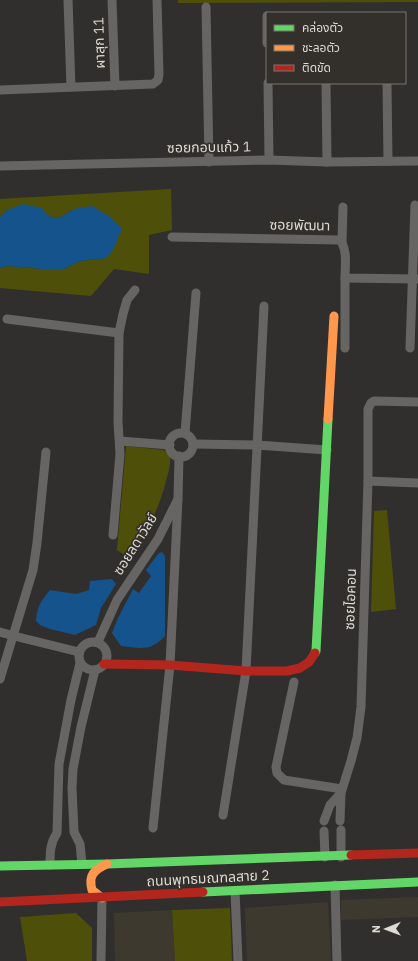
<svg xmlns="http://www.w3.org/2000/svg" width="418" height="961" viewBox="0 0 418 961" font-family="'IBM Plex Sans','Noto Sans Thai',sans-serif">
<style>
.built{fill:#3d392f}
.green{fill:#4e500a}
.water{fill:#14538b}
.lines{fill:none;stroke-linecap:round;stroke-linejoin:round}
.street{stroke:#676564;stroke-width:9}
.fast{stroke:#63d668;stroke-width:9}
.slow{stroke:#ff974d;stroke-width:9}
.jam{stroke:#b3261e;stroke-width:9}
.labels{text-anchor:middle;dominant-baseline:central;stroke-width:3.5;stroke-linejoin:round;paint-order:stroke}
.street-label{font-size:14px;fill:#dddbd8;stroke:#33302b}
</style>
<rect width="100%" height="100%" fill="#312f2d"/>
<g class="built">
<polygon points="418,897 418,917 341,920 341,900"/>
<polygon points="328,902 331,961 247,961 245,908"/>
<polygon points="172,910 175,961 115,961 114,913"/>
</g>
<g class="green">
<polygon points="178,0 418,0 418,2 178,3"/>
<polygon points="171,189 172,230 149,235 149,274 114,269 91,296 0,288 0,268 8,266 43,269 64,269 80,261 107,258 74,209 59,218 7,210 0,217 0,199"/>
<path d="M126,446L163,450L170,454C171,464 169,471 166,481C158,512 147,531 128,557L117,550Z"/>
<polygon points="387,510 396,609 371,612 374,511"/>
<polygon points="230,908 232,961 175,961 172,910"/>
<polygon points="76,913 92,928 92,961 27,961 20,917"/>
</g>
<g class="water">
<polygon points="23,204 42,208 48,216 59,218 74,209 92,206 109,216 122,228 115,246 107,258 80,261 64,269 43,269 8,266 0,268 0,217 7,210"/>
<path d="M162,552L165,556V636C150,652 141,648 121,646L112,633L118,618L133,589L139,593L151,576L146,570L158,554Z"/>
<path d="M112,579L116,584L101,608L96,625L75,635L50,629L40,625L36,621C37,606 41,601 50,590L76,594L89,590L90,581Z"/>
</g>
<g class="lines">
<g class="street">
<polyline points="68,0 71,87"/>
<polyline points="112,0 115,86"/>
<polyline points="206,7 209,162"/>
<polyline points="267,16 267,43"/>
<polyline points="268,83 269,160"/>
<polyline points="326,83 327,162"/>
<polyline points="387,83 388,161"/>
<polyline points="0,90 153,84 158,80 159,74 157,0"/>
<polyline points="0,166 269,160 327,162 418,161"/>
<path d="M172,237L339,240C348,247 345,266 345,278L418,279"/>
<polyline points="342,242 343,207"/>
<polyline points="7,319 119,333"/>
<polyline points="345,348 345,278"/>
<polyline points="410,348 415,205"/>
<polyline points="185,433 196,293"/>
<circle cx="181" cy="445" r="12"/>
<polyline points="120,441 170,445"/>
<polyline points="193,444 257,445 327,450"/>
<polyline points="368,481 418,483"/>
<polyline points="113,535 120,454 118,422 119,333 123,314 127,300 135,290"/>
<polyline points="0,632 14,636 79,652"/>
<circle cx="93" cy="656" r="14"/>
<polyline points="98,642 117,600 158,539 178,499 179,456"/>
<polyline points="0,679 33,570 37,543 46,452"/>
<polyline points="294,682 276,767 277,773 284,780 342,789"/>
<polyline points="223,815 246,671 264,306"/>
<polyline points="324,821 330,805 341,793"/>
<polyline points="340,821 341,793 351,761 357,738 361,707 368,481 368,409 371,403 374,401 418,402"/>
<polyline points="153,828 170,665 178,499"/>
<polyline points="341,830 341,857"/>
<polyline points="324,831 325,857"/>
<polyline points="82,864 80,844 74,832 72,788 73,769 81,727 95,670"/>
<path d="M50,865C50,853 50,843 57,833L59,764L71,700L80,663"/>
<polyline points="335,885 337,961"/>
<polyline points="235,891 238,961"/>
<polyline points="101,961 102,898"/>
</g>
<g class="fast">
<polyline points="315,653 316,651 328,419"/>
<polyline points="0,866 107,864 351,855"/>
<polyline points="203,892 418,882"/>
</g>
<g class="slow">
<polyline points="328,419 334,316"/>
<path d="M102,898L92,890C88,875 94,870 107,864"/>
</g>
<g class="jam">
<polyline points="104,664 170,665 246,671 287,671 300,668 309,662 315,653"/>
<polyline points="351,855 418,853"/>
<polyline points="0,902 203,892"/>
</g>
</g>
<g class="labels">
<g class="street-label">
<text transform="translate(99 43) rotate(-92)">ผาสุก 11</text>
<text transform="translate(209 147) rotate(-1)">ซอยกอบแก้ว 1</text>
<text transform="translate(300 225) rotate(1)">ซอยพัฒนา</text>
<text transform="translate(135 544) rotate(-58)">ซอยลดาวัลย์</text>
<text transform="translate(350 599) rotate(-88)">ซอยไอคอน</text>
<text transform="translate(208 878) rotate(-3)">ถนนพุทธมณฑลสาย 2</text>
</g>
</g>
<rect x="266" y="12" width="140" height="72" fill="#33302b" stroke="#777470"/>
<rect x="274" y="25" width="20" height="6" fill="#63d668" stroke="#777470"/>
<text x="302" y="32" font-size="12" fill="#dddbd8">คล่องตัว</text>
<rect x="274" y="45" width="20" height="6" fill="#ff974d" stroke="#777470"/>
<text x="302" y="52" font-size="12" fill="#dddbd8">ชะลอตัว</text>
<rect x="274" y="65" width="20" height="6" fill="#b3261e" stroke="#777470"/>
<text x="302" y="72" font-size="12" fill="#dddbd8">ติดขัด</text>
<g transform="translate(386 929) rotate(269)" stroke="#33302b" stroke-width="3" paint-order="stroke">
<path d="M0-3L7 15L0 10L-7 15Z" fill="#dddbd8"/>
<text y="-6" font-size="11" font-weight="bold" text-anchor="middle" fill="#dddbd8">N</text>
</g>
</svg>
